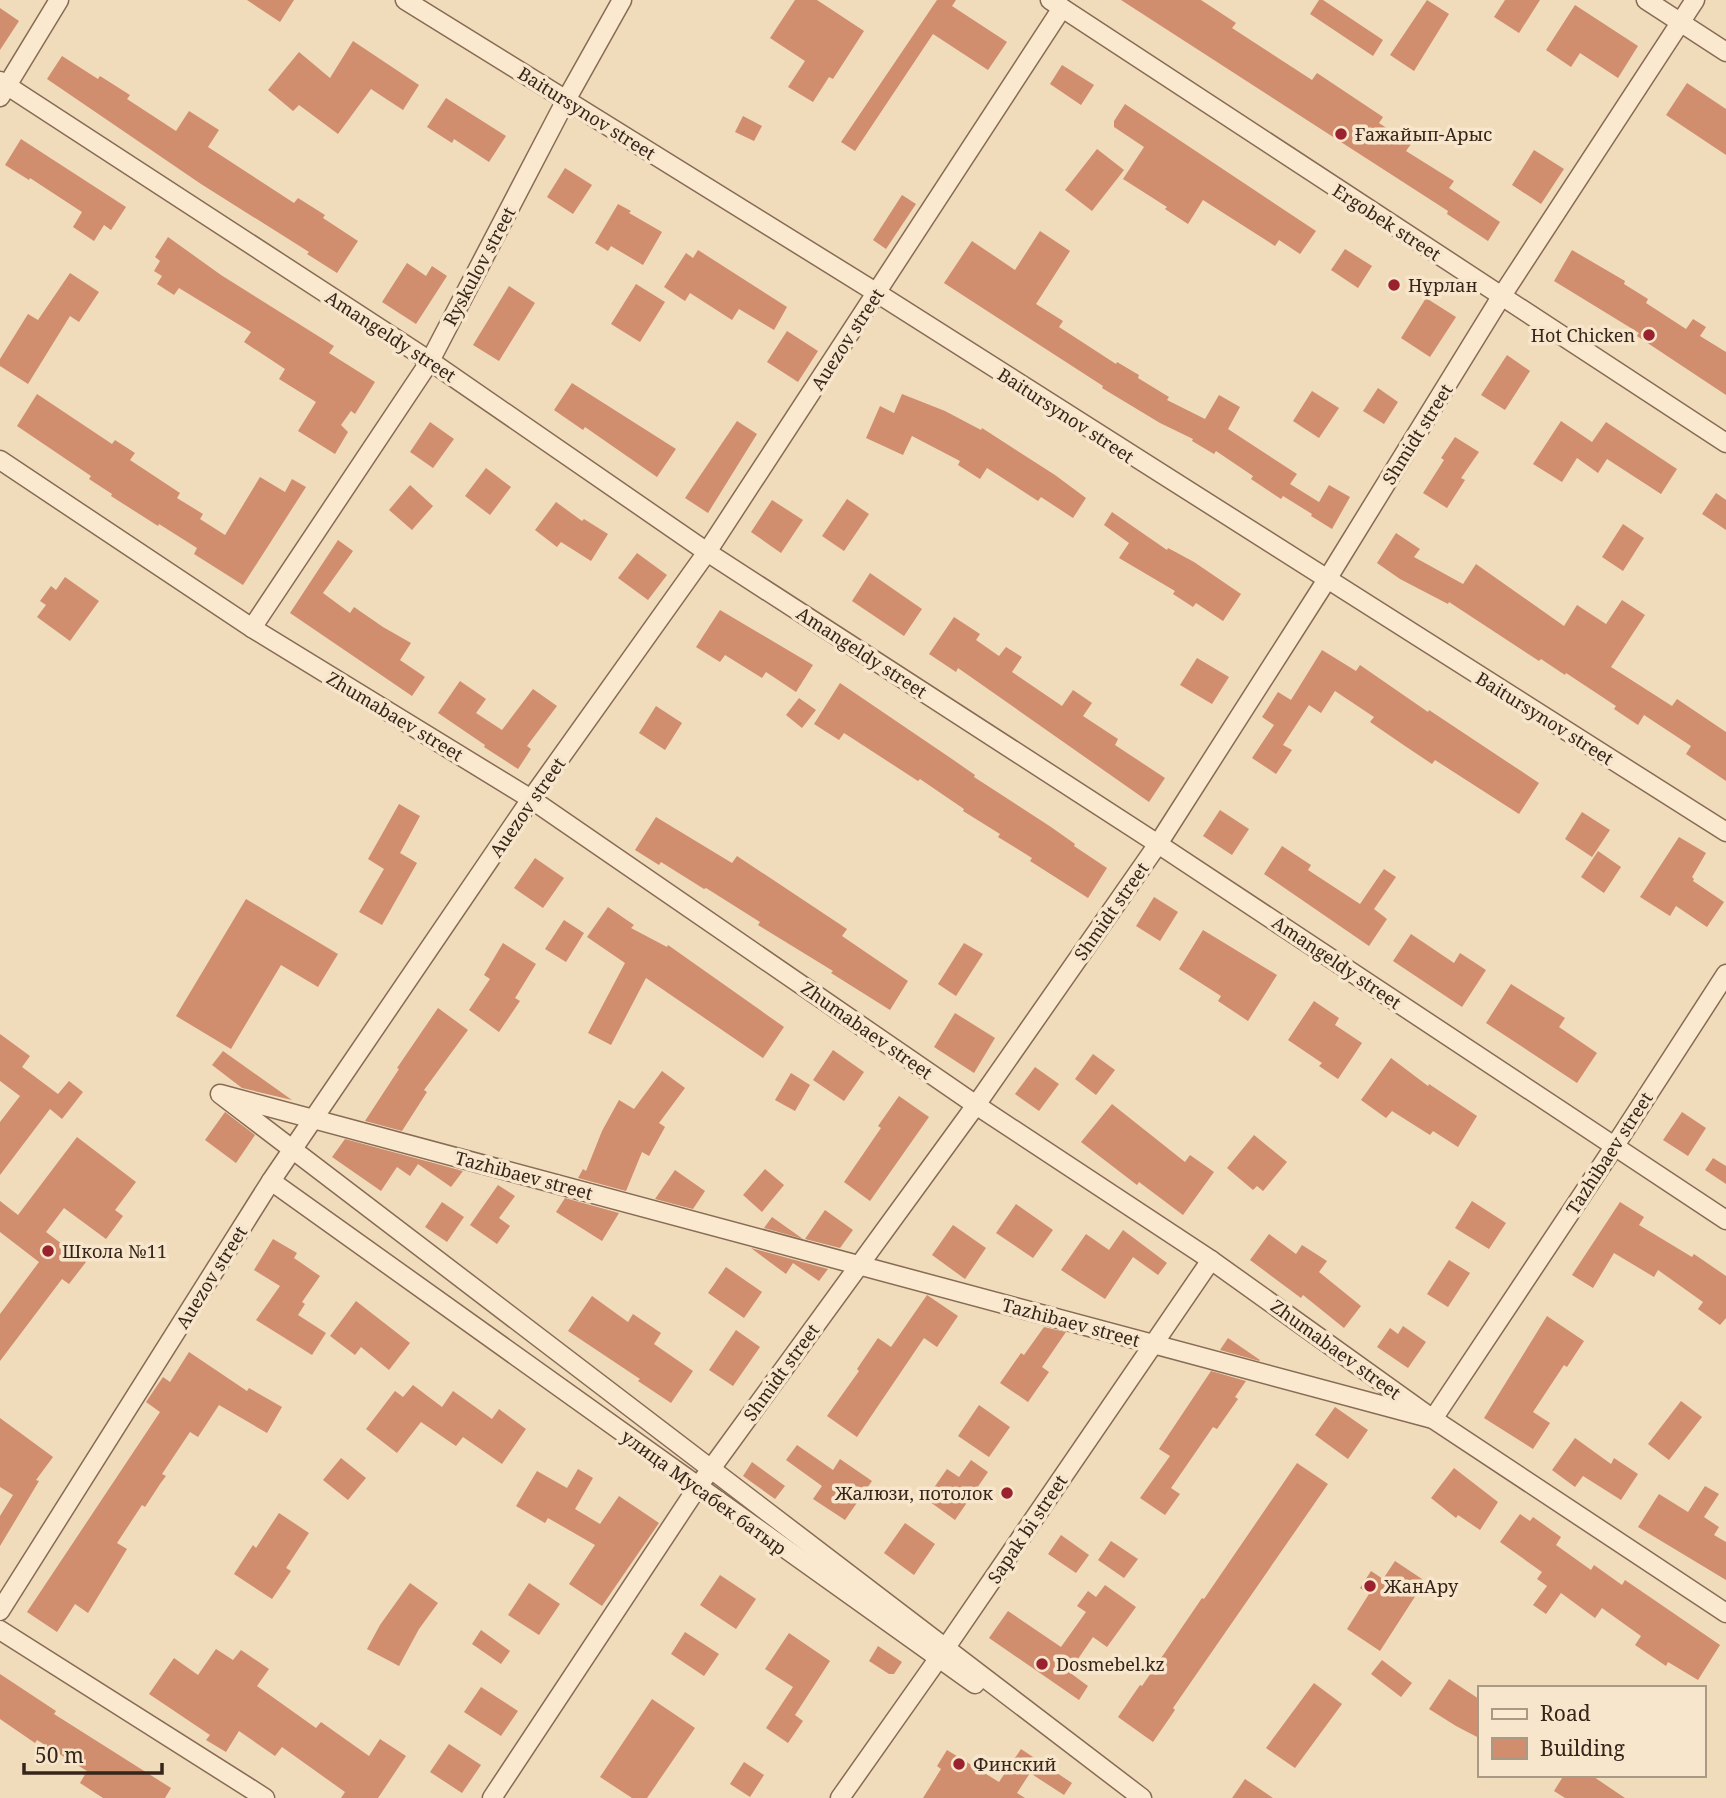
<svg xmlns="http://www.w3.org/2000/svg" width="1726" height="1798" viewBox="0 0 1726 1798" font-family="'Noto Serif',serif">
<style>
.building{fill:#d08e6f}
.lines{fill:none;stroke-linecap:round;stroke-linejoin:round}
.minor-casing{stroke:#876b55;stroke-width:21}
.minor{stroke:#fae9cf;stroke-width:18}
.poi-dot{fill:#99222e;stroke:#f7e6cb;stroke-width:2.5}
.labels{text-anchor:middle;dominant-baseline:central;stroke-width:7;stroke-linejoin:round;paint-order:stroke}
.street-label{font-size:18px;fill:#36251a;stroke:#f7e6cb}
.poi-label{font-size:18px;fill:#36251a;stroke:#f7e6cb;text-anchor:start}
</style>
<rect width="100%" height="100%" fill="#f0dbbb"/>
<g class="building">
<polygon points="247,0 294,0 280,22"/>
<polygon points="795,0 817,0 864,31 833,79 829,77 813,102 788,87 805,61 770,38"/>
<polygon points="937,0 956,0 952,6 1007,42 988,70 933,34 855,151 841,142"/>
<polygon points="1121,0 1201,0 1236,23 1232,28 1312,80 1317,73 1383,117 1379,123 1411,144 1406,151 1454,181 1449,188 1500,222 1488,241 1447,214 1448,211"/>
<polygon points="1319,0 1323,0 1383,40 1373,56 1310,14"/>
<polygon points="1427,0 1449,14 1414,71 1390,55"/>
<polygon points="1505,0 1540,0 1519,33 1494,17"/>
<polygon points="1575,5 1638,46 1618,78 1580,53 1571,67 1546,50"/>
<polygon points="0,8 19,21 0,50"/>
<polygon points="353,41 419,85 403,110 371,89 338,134 299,105 293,111 268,90 299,52 330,78"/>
<polygon points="62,56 98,79 100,76 130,95 127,99 176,131 189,111 219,130 208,147 294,203 298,198 325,215 323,218 358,241 337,273 307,254 309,252 201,184 47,79"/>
<polygon points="1062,65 1094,85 1081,105 1050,84"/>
<polygon points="1687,83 1726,109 1726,155 1666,115"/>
<polygon points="446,98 506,136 489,162 454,139 452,143 427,127"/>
<polygon points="1125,104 1316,231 1300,254 1279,240 1275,246 1203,200 1188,224 1165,209 1167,207 1123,179 1144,147 1114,127 1114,121"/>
<polygon points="743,116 762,126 754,141 735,132"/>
<polygon points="21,139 126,207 111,230 104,225 94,241 73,227 82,212 30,178 29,180 5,165"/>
<polygon points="1097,149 1124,170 1092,211 1065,190"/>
<polygon points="1534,150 1564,169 1541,204 1512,185"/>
<polygon points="565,168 592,185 573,214 547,197"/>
<polygon points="902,195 916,204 886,249 873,240"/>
<polygon points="618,204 631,211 629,213 662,232 643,265 611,246 608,251 595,243"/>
<polygon points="1040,231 1070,251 1036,304 1063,321 1059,327 1116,364 1117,362 1139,375 1138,378 1169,397 1167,400 1205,419 1219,395 1240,407 1228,429 1297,474 1290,484 1319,502 1329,485 1350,497 1332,529 1311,516 1312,514 1283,496 1281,499 1251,479 1253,476 1216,451 1214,454 1192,441 1193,439 1160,423 1102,388 1103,386 944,283 972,241 1015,270"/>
<polygon points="168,237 221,275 334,346 329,353 375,382 355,414 351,411 341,425 348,432 335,454 298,431 316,402 279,379 285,369 244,342 251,332 179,288 174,295 157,284 162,276 154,271 160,261 155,257"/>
<polygon points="1345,249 1372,266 1358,288 1331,270"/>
<polygon points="698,250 787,307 774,330 739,309 732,320 690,293 685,301 664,287 686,253 693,258"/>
<polygon points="1572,250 1625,281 1624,284 1648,299 1646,303 1686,329 1693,319 1706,327 1700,336 1726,352 1726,395 1637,336 1639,333 1554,281"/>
<polygon points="407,263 426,276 432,266 447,276 416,324 382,302"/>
<polygon points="70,273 99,292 79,322 70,316 28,384 0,366 0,359 28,314 38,320"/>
<polygon points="636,284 665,302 640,342 611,324"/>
<polygon points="509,286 535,303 499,361 473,345"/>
<polygon points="1426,298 1456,317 1430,357 1401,338"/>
<polygon points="787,331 818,351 798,382 767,362"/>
<polygon points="1507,355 1530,371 1505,410 1481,395"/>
<polygon points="572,383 676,449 657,477 585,427 583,430 554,410"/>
<polygon points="1378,388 1398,402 1384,424 1363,411"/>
<polygon points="1312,391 1339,408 1319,438 1293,421"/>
<polygon points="37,394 112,444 115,440 135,453 130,460 180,493 177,498 203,514 200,519 225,535 260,477 285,492 292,479 306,487 243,585 194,554 197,548 159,524 158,526 111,496 112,494 89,479 91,476 17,426"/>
<polygon points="902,394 945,411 981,430 982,428 1055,475 1086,498 1073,518 1041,497 1038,501 987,468 980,479 958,465 960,461 912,436 903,455 866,438 880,406 894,413"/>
<polygon points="737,421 757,434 708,513 685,498"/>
<polygon points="1561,421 1592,442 1606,422 1677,469 1661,494 1607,459 1598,473 1577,458 1562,482 1533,464"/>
<polygon points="430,422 454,439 433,468 410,452"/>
<polygon points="1455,437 1479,452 1461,478 1465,480 1447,508 1423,493 1444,460 1441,458"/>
<polygon points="486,468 511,487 490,515 465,496"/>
<polygon points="410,485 433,506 412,530 389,510"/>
<polygon points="1716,493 1726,500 1726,530 1702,514"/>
<polygon points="847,499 869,514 844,551 822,536"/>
<polygon points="772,500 803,520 781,553 751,532"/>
<polygon points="556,502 582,521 584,519 608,534 591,561 561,542 557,547 535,530"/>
<polygon points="1112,512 1167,550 1168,548 1194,562 1241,594 1223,621 1196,603 1193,607 1173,594 1175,591 1119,558 1129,543 1104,525"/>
<polygon points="1623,524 1644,538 1623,571 1602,557"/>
<polygon points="1396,533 1420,549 1414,557 1463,584 1476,564 1564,626 1577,605 1606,624 1622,600 1645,615 1611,667 1672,706 1677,699 1726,732 1726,781 1686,754 1691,746 1644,715 1638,725 1614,709 1616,706 1566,673 1565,675 1541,659 1539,661 1449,602 1448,604 1400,579 1377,563"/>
<polygon points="338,540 353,551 323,593 350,613 354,607 383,627 411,643 400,660 425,677 412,696 290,613"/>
<polygon points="637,553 667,575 648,600 618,578"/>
<polygon points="870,573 922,609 904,636 852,601"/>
<polygon points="65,577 99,601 70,641 37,617 46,605 40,601 51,586 56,590"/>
<polygon points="720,610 813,665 796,692 766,672 762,678 725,655 720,662 696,647"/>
<polygon points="954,617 980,634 976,640 999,656 1006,647 1022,657 1012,672 1062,706 1073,690 1092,703 1083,716 1118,739 1115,745 1165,778 1149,802 958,668 956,672 929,654"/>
<polygon points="1322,650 1356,671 1360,665 1428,712 1429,710 1539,783 1519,814 1435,760 1432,764 1405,746 1370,722 1374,717 1335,691 1321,713 1309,705 1283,745 1292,750 1276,774 1252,758 1274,725 1262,717 1278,692 1291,700"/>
<polygon points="1197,658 1229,677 1212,704 1180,685"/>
<polygon points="460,681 486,699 476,713 502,730 533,689 557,706 527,746 531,749 518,769 484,747 485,745 438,713"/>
<polygon points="840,683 952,759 975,775 974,777 1051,827 1075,844 1074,846 1107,868 1088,898 1030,861 1032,858 998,837 1000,834 963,811 964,809 920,779 918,781 844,733 839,740 814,724"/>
<polygon points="799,698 816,710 802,728 786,715"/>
<polygon points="656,706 682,723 665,750 639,733"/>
<polygon points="399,804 420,816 400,853 417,863 382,925 359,912 384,869 368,859"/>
<polygon points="1220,810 1249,829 1232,855 1203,836"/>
<polygon points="1582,812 1610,830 1592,857 1565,839"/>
<polygon points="656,817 732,863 737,856 847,929 842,936 908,981 890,1010 831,973 833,971 758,925 760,922 706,888 704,889 661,862 659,865 635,850"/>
<polygon points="1679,837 1706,853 1692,877 1694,879 1693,881 1724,902 1707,927 1676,906 1670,916 1640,897"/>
<polygon points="1282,846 1311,865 1308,870 1360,904 1384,869 1396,877 1374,909 1387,919 1369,946 1264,874"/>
<polygon points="1598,851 1621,867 1604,893 1581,877"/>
<polygon points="535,858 564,878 543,908 514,888"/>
<polygon points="1154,897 1178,912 1160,941 1136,926"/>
<polygon points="246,899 338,954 318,987 281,965 231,1049 176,1016"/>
<polygon points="608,907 634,925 631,928 667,947 668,945 784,1027 763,1058 646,978 611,1045 588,1033 625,963 587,937"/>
<polygon points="564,920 584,933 566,962 545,949"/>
<polygon points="1203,930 1277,975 1248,1021 1218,1001 1221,996 1179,969"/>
<polygon points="1411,934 1454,963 1460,953 1486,970 1462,1007 1393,961"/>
<polygon points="503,943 536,964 515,998 520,1001 499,1032 469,1010 490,979 484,975"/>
<polygon points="964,943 983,954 956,996 938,984"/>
<polygon points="1511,984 1565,1018 1559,1027 1597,1053 1577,1083 1486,1023"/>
<polygon points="1314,1001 1339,1018 1335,1025 1362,1043 1338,1079 1319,1066 1322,1063 1288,1040"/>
<polygon points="438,1008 468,1030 424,1090 427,1092 402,1131 365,1121 399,1069 397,1068"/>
<polygon points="955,1013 995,1038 974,1073 934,1047"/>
<polygon points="0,1034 30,1056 22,1067 58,1094 69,1081 83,1092 62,1119 50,1109 0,1175 0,1122 20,1096 0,1081"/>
<polygon points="833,1050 864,1072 844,1101 813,1080"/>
<polygon points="223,1051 292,1100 242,1088 212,1065"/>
<polygon points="1093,1054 1115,1070 1096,1095 1075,1079"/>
<polygon points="1391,1058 1428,1086 1429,1084 1477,1116 1458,1147 1433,1131 1430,1135 1392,1111 1386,1118 1361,1100"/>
<polygon points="1035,1067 1059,1084 1039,1111 1015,1094"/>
<polygon points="662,1071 685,1088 659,1123 665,1127 649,1156 642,1152 626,1191 578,1178 583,1169 586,1171 602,1131 619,1100 634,1109"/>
<polygon points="791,1073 810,1085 795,1111 775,1100"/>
<polygon points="899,1096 929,1117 870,1201 844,1182 881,1128 878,1126"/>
<polygon points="1112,1104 1185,1162 1190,1155 1214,1172 1183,1215 1139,1182 1137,1185 1081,1142"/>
<polygon points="225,1112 255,1135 236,1163 205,1140"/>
<polygon points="1682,1112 1706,1128 1688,1156 1663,1140"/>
<polygon points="1254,1135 1287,1162 1263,1191 1257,1186 1253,1190 1227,1168"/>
<polygon points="77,1137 136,1182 115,1210 123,1216 106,1239 64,1208 46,1232 86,1262 69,1284 62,1279 0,1361 0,1314 39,1262 0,1232 0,1201 18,1215"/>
<polygon points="345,1139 463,1171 451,1187 418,1164 410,1176 397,1167 381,1191 332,1157"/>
<polygon points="1713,1158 1726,1166 1726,1184 1705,1170"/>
<polygon points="765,1169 784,1185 762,1212 743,1195"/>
<polygon points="675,1170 705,1191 693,1209 655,1199"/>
<polygon points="498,1185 515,1196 499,1218 510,1226 497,1244 470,1225"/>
<polygon points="565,1198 619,1213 602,1241 556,1212"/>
<polygon points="1472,1201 1506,1223 1489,1249 1455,1228"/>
<polygon points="442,1202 464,1217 447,1242 425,1227"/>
<polygon points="1620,1202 1644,1217 1639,1225 1692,1257 1694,1254 1726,1276 1726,1318 1720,1325 1698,1309 1703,1302 1658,1270 1654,1277 1614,1253 1593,1288 1572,1275"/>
<polygon points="1016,1204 1053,1230 1033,1258 996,1233"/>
<polygon points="825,1210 853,1230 840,1248 805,1239"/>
<polygon points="772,1217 803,1239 764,1228"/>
<polygon points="953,1225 986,1248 965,1279 932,1255"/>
<polygon points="1123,1230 1167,1263 1158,1275 1133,1257 1105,1299 1061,1270 1086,1234 1109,1250"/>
<polygon points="1269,1234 1296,1254 1302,1245 1327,1261 1319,1272 1361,1306 1344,1328 1303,1295 1301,1298 1250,1260"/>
<polygon points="273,1239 297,1253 294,1258 320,1276 302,1302 305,1304 298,1315 326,1333 312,1355 256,1320 280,1286 254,1270"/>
<polygon points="751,1248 828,1269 819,1281 793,1263 786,1274"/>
<polygon points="1449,1260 1470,1273 1448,1307 1427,1294"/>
<polygon points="726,1267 762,1292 744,1318 708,1293"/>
<polygon points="927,1295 958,1316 937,1347 924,1338 857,1437 827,1416 859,1371 857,1369 878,1338 891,1347"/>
<polygon points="592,1296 628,1322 633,1314 661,1333 654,1344 693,1371 671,1403 638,1381 640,1379 568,1331"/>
<polygon points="356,1301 410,1343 389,1370 361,1347 355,1355 330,1336"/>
<polygon points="1547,1316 1584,1341 1567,1367 1564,1365 1533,1412 1550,1423 1533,1449 1484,1418"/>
<polygon points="1403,1326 1426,1342 1408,1368 1377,1347 1390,1328 1398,1334"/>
<polygon points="1044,1327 1066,1332 1042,1367 1049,1372 1028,1402 1000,1383 1021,1353 1024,1355"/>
<polygon points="736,1330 760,1347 733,1386 709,1370"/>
<polygon points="1228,1338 1260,1360 1259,1361 1220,1350"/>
<polygon points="189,1352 247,1391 249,1388 282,1407 267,1433 219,1405 198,1437 190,1432 162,1474 166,1476 160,1484 145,1507 142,1505 117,1543 127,1549 88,1613 75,1604 57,1632 27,1612 160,1412 146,1402 163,1377 170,1382"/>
<polygon points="1211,1371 1246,1381 1235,1397 1238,1399 1217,1429 1213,1427 1171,1488 1180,1494 1165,1515 1140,1498 1170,1456 1159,1449"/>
<polygon points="413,1385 442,1407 453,1391 492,1419 499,1409 526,1429 502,1464 463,1437 456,1446 421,1422 397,1453 366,1429 395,1391 403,1397"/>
<polygon points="1681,1401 1702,1417 1669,1460 1648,1444"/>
<polygon points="979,1405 1010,1427 989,1457 958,1436"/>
<polygon points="1335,1407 1368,1430 1348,1459 1315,1435"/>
<polygon points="0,1418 53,1457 36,1480 39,1481 0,1546 0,1516 13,1495 0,1487"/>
<polygon points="1575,1438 1611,1464 1614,1458 1638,1474 1621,1500 1583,1476 1575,1487 1552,1470"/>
<polygon points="797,1445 833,1470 840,1459 872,1481 845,1520 813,1499 822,1486 786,1460"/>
<polygon points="341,1458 366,1478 348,1500 323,1480"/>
<polygon points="971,1460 988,1472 955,1520 926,1499 947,1469 959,1477"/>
<polygon points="752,1462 785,1486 775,1499 743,1476"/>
<polygon points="1297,1463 1328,1484 1173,1708 1175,1710 1153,1742 1118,1717 1140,1685 1142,1686 1202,1598 1204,1599"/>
<polygon points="1454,1468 1498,1502 1480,1530 1458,1515 1456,1518 1431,1498"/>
<polygon points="578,1469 593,1478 575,1509 600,1524 619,1496 659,1523 602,1606 569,1584 595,1545 548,1518 545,1523 516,1506 537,1471 567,1488"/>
<polygon points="1705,1486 1719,1494 1704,1517 1719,1527 1714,1535 1726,1542 1726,1580 1638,1527 1659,1494 1688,1512"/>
<polygon points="279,1513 309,1533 286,1568 291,1571 272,1599 234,1574 253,1545 256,1548"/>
<polygon points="1520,1514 1530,1521 1533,1517 1561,1537 1556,1545 1591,1570 1594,1565 1622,1585 1625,1580 1720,1645 1698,1680 1668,1662 1666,1666 1635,1645 1641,1636 1602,1608 1595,1618 1561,1593 1546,1614 1533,1605 1547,1586 1537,1579 1542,1572 1500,1542"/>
<polygon points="905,1523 935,1544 914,1575 884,1553"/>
<polygon points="1061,1535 1089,1555 1076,1573 1048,1554"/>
<polygon points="1111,1541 1138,1559 1124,1578 1098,1560"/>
<polygon points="1395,1561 1425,1581 1380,1651 1347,1629 1369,1594 1360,1588 1371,1571 1383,1579"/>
<polygon points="720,1575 756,1599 736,1629 700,1605"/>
<polygon points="410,1583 438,1603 419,1629 399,1666 367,1649 380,1625"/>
<polygon points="529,1583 560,1604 539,1635 508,1615"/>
<polygon points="1105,1585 1136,1607 1107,1647 1093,1637 1069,1672 1088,1686 1079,1700 989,1638 1008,1611 1061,1647 1086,1612 1077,1606 1088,1591 1096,1597"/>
<polygon points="481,1630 510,1651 501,1664 472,1644"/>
<polygon points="685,1632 719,1654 704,1676 671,1654"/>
<polygon points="789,1633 830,1661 795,1715 803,1721 788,1743 766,1728 793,1687 765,1669"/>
<polygon points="878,1646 902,1662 894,1674 889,1674 869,1661"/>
<polygon points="216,1649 233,1660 241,1650 269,1669 257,1686 316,1728 321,1722 369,1756 380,1739 406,1756 378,1798 341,1798 345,1792 282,1747 275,1756 239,1731 226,1752 206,1740 210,1735 149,1694 174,1658 198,1675"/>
<polygon points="1382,1660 1412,1683 1401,1697 1371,1674"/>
<polygon points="0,1674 56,1711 54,1714 171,1788 165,1798 103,1798 80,1783 87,1771 37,1740 35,1743 0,1719"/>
<polygon points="1449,1679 1479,1699 1479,1738 1456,1726 1429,1709"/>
<polygon points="1314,1683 1342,1704 1295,1768 1266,1748"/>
<polygon points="481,1687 518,1711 501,1736 464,1712"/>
<polygon points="652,1699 695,1728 647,1798 632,1798 600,1777"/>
<polygon points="449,1744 481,1765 462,1793 430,1772"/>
<polygon points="1021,1749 1072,1783 1064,1795 1030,1773 1017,1793 1025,1798 923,1798 941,1769 937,1766 947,1750 999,1782"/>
<polygon points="744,1762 764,1775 750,1797 730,1784"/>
<polygon points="1564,1775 1591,1775 1625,1798 1565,1798 1554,1791"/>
<polygon points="1245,1779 1273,1798 1232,1798"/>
</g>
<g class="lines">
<defs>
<g id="minor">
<polyline points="405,0 877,293 1726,832"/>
<polyline points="1050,0 1726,443"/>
<polyline points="1646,0 1726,52"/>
<polyline points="0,81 430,361 707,552 1158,844 1726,1220"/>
<polyline points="0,97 59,0"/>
<polyline points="0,460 252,628 531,799 976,1105 1211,1260 1433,1419 1726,1613"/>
<polyline points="252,628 430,361 566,100 622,0"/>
<polyline points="271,1181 975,1684"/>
<polyline points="0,1611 271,1181 531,799 707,552 1062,8"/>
<polyline points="0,1630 265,1798"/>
<polyline points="492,1798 697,1488 976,1105 1158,844 1326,581 1501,297 1695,0"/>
<polyline points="840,1798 938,1659 1211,1260"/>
<polyline points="1142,1798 220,1094 1433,1419 1614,1147 1726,974"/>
</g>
</defs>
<use href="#minor" class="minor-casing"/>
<use href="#minor" class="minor"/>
</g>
<g class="poi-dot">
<circle cx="1341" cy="134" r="7"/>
<circle cx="1394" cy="285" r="7"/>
<circle cx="1649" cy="335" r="7"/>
<circle cx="48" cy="1251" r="7"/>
<circle cx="1007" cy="1493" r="7"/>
<circle cx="1370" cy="1586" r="7"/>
<circle cx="1042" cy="1664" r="7"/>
<circle cx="959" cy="1764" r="7"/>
</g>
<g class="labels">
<g class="street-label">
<text transform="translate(587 113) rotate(32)">Baitursynov street</text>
<text transform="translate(1387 222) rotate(33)">Ergobek street</text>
<text transform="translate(479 266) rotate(-62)">Ryskulov street</text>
<text transform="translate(391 336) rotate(33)">Amangeldy street</text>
<text transform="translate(847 339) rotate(-57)">Auezov street</text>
<text transform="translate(1066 415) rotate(33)">Baitursynov street</text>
<text transform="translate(1417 434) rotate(-58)">Shmidt street</text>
<text transform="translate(862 652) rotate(33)">Amangeldy street</text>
<text transform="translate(395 716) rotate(31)">Zhumabaev street</text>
<text transform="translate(1545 718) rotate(32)">Baitursynov street</text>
<text transform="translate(527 807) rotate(-55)">Auezov street</text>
<text transform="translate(1111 911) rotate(-55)">Shmidt street</text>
<text transform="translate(1337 962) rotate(34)">Amangeldy street</text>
<text transform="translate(867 1030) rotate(35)">Zhumabaev street</text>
<text transform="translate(1609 1153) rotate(-57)">Tazhibaev street</text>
<text transform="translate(524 1175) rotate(15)">Tazhibaev street</text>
<text transform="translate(211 1277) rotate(-58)">Auezov street</text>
<text transform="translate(1071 1322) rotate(15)">Tazhibaev street</text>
<text transform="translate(1336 1349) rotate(36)">Zhumabaev street</text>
<text transform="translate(781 1372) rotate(-54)">Shmidt street</text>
<text transform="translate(704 1492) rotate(36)">улица Мусабек батыр</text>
<text transform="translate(1027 1529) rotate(-56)">Sapak bi street</text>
</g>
<g class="poi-label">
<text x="1355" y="134">Ғажайып-Арыс</text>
<text x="1408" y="285">Нұрлан</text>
<text x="1635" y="335" text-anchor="end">Hot Chicken</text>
<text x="62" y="1251">Школа №11</text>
<text x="993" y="1493" text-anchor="end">Жалюзи, потолок</text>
<text x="1384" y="1586">ЖанАру</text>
<text x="1056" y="1664">Dosmebel.kz</text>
<text x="973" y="1764">Финский</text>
</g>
</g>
<rect x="1478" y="1686" width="228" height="91" fill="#f7e6cb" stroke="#aa9984" stroke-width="2"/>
<rect x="1492" y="1709" width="35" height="10" fill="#fae9cf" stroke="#aa9984" stroke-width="2"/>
<text x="1540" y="1721" font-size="21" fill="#36251a">Road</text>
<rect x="1492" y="1738" width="35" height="21" fill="#d08e6f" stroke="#aa9984" stroke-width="2"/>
<text x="1540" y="1756" font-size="21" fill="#36251a">Building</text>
<path d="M24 1763v10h138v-10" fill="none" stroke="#36251a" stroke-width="3.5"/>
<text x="35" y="1763" font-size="21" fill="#36251a" stroke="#f7e6cb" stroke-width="5" paint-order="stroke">50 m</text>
</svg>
